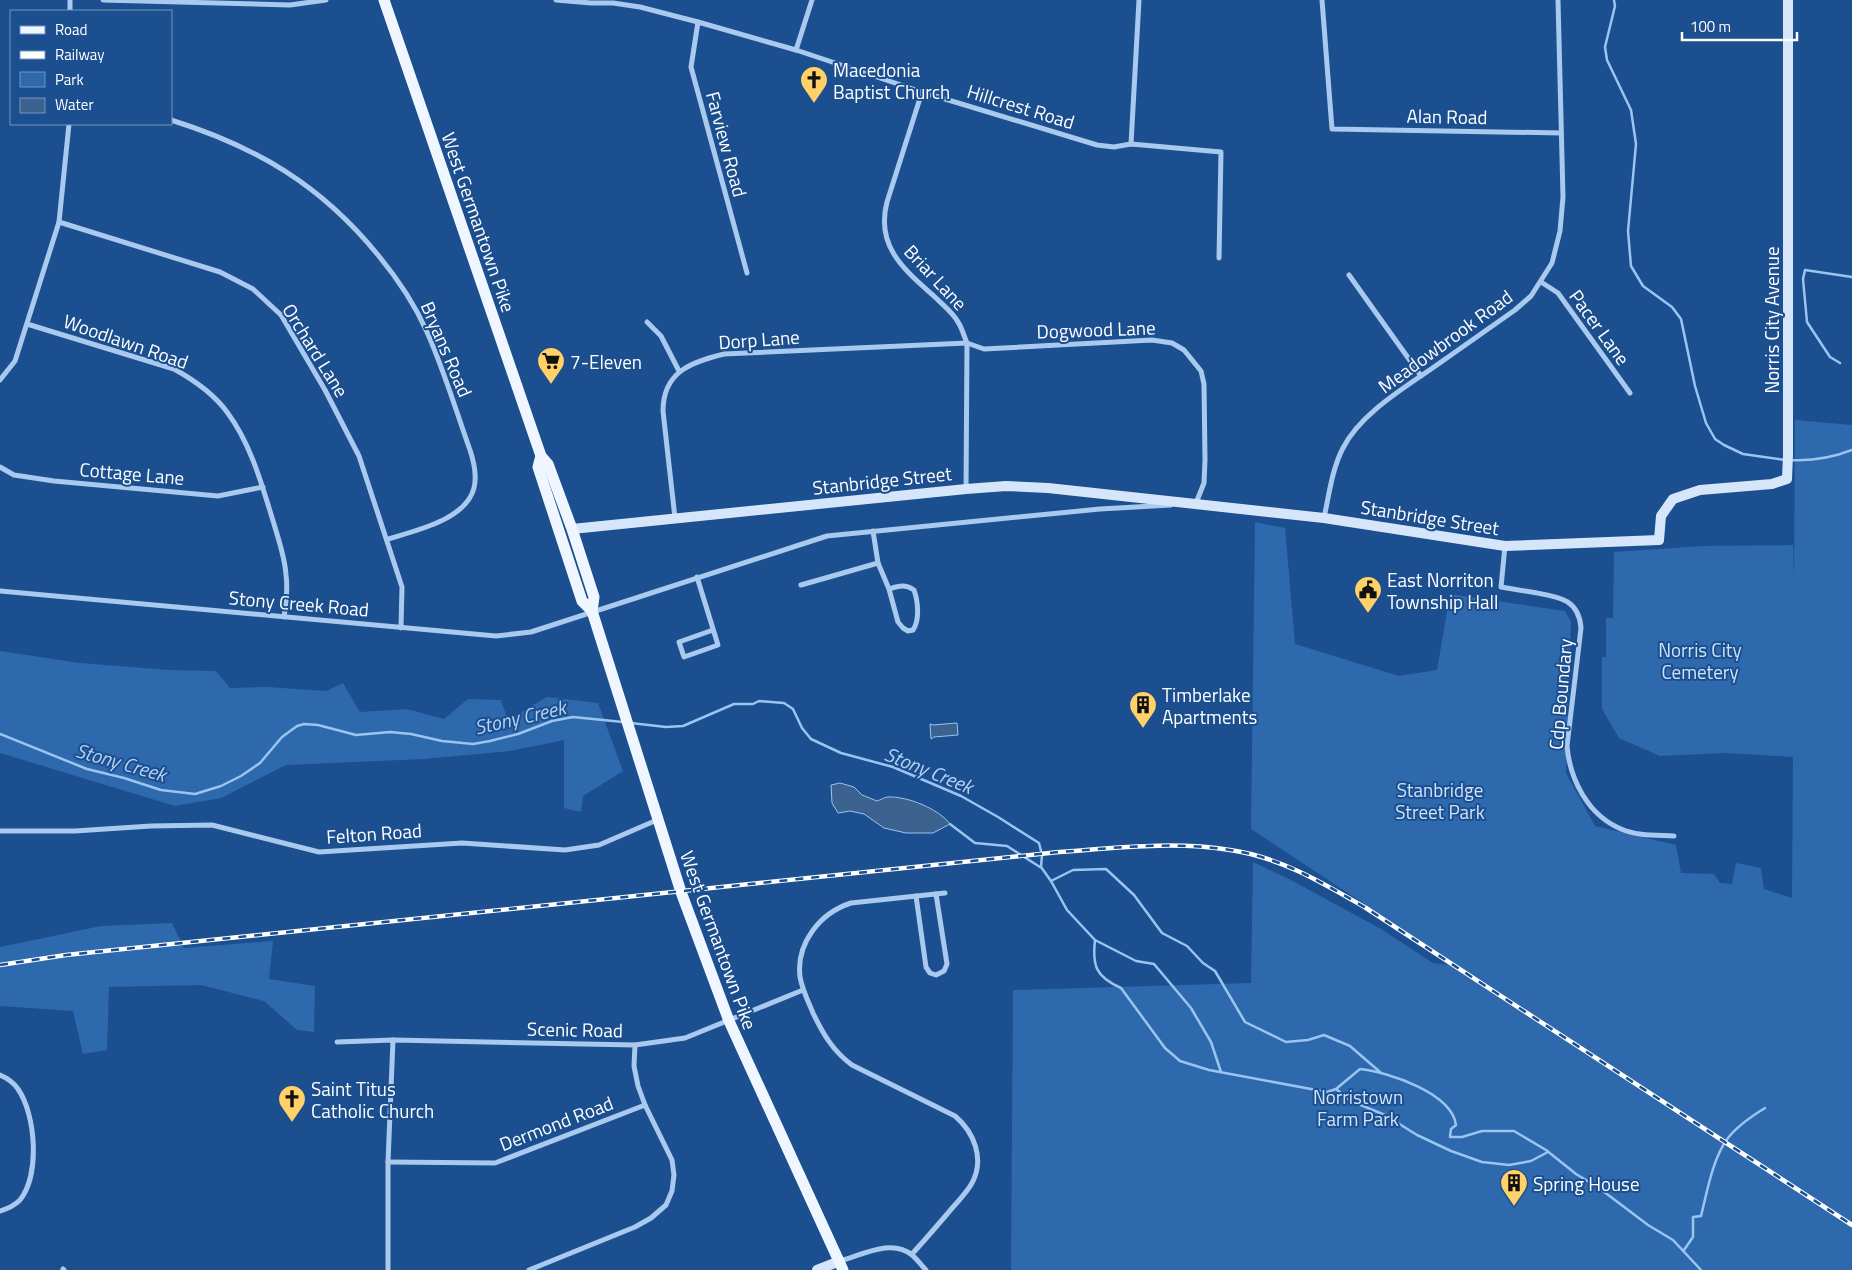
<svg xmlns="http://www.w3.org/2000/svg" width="1852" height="1270" viewBox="0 0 1852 1270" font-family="'Titillium Web',sans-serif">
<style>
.green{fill:#2e69ad}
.water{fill:#3c6290;stroke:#9cc4f0}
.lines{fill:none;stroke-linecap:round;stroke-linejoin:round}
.stream{stroke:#9cc4f0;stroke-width:2.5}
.street{stroke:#a9c9ee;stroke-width:5}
.secondary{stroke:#d6e6fa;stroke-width:10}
.primary{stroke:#f0f6ff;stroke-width:11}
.rail-casing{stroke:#fff;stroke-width:4.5}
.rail{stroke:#1b4f8f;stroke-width:2.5;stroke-dasharray:8;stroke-linecap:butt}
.labels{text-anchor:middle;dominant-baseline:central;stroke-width:4;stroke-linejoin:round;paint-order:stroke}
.poi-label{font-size:19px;fill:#fff;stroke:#1b4f8f;text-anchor:start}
.street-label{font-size:19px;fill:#fff;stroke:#1b4f8f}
.park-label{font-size:19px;fill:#cfe3fa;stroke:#1b4f8f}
.water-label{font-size:20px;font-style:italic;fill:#b5d3f5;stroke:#1b4f8f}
</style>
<rect width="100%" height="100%" fill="#1b4f8f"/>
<g class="green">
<polygon points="1795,420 1852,425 1852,1270 1011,1270 1013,990 1251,983 1253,862 1289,879 1381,929 1433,963 1458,966 1251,829 1255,522 1285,528 1295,644 1399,676 1437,670 1450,594 1565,611 1571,622 1566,773 1595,826 1676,845 1681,873 1714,874 1720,883 1732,884 1736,863 1761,868 1764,889 1792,898 1793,757 1725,753 1660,756 1619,738 1602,709 1602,657 1606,657 1606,618 1613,618 1614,552 1702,546 1793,545 1794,579"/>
<polygon points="0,651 80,663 169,670 216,671 230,688 267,687 326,691 343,683 360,712 407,709 444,719 468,699 501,700 508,720 547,697 598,703 623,771 583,796 581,812 564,808 564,740 510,751 424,759 286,765 221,798 175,806 0,753"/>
<polygon points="172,923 184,948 273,941 269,979 315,986 314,1032 297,1030 264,1001 201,985 109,987 107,1050 83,1054 73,1011 0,1006 0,947 101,926"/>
</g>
<g class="water">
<polygon points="957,723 958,735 934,737 931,739 930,724 933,725"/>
<path d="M840,783L854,787L862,795L877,801C880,800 885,797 888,797C907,796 939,809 950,824L933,833H906L884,828L864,814L850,811L838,813L832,803L831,785Z"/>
</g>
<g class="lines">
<g class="stream">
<polyline points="1614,0 1615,6 1605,47 1607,60 1631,110 1636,144 1628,231 1631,266 1643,286 1672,307 1681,319 1695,386 1706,423 1715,439 1724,445 1743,454 1785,460"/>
<polyline points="1840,363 1830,357 1807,322 1803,279 1805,270 1852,277"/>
<path d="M1791,460C1812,461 1832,458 1852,450"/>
<path d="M631,723L666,727L683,726L734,704H753L759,701L784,703L793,709L802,728L811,739L841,753L893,767L961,796L998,817L1039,843L1042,855L1041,867L1051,881L1067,910L1095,940C1092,966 1096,977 1121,988L1165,1048L1180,1061L1209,1070L1327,1092L1336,1089L1360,1069C1388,1072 1452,1093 1456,1125L1451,1129L1450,1137H1462L1482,1131H1514L1546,1150L1576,1174L1599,1188L1648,1225L1673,1240L1701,1270"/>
<polyline points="0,734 87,769 124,778 161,790 195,794 221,786 241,776 260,763 282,737 297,726 304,724 318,725 356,735 390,732 411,734 442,741 473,744 490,741 518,734 552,721 573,717 623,722"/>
<polyline points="950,824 975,843 1007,846 1040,867"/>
<polyline points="1051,881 1073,870 1106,869 1134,895 1162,933 1187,946 1203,963 1215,971 1245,1022 1286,1042 1308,1040 1324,1035 1350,1046 1380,1072"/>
<polyline points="1095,940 1136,961 1154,964 1191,1008 1211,1042 1221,1072"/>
<polyline points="1336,1089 1351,1101 1385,1115 1417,1135 1451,1151 1482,1162 1509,1165 1531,1161 1548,1152"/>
<path d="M1684,1250L1693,1237V1217L1701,1216C1707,1192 1713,1157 1728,1138C1738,1125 1752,1116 1765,1108"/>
</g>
<g class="street">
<polyline points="70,0 70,11"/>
<polyline points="103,0 290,5 326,0"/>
<polyline points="556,0 591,3 613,3 640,7 698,22 796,50 922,92 1097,145 1114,147 1131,144 1221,152 1219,258"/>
<polyline points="1322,0 1332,129 1561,133"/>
<polyline points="698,22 691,67 747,273"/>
<polyline points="796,50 812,0"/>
<path d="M922,92L887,202C875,248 906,271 937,299C944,306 953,313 958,322C962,328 964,336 967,343L966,489"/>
<path d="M171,120C257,147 321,185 378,255C397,278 415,305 427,332C444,370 456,411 470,450C474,462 477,476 474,488C466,520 414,531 388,539"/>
<polyline points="1131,144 1139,0"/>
<polyline points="59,222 220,272 253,289 281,315 325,390 359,456 402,587 401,628"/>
<polyline points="1349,275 1421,376"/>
<polyline points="1541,282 1558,293 1630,393"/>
<polyline points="647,322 661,336 679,371"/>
<path d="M27,324L174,369C194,380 213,393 227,412C251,444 262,485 274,524C279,541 285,558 286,575C288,589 286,604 284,617"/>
<polyline points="0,380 15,361 59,222 69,124"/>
<polyline points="0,467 14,475 54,481 218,496 263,487"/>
<path d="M675,518L663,411C663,372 691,362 724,354L967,343L984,349L1152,340L1172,343L1184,350L1201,371L1204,384L1205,460L1204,483L1196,503"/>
<path d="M1324,518C1329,495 1332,469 1343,448C1360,414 1404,388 1434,367C1461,348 1488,329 1515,310L1531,296L1552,263L1560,231L1563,197L1558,0"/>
<path d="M873,531L878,563L889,589L898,622L903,628L908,631L913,630C920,620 918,601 914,590C905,584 899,586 889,589"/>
<path d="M1505,546L1501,587C1513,589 1525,591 1537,593C1560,597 1579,600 1581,628L1567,746C1570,780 1588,815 1621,829C1637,836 1657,835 1674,836"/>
<polyline points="697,577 718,645 684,657 679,642 713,630"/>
<polyline points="801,585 878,563"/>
<polyline points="0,591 496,636 531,632 827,536 1100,509 1171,505"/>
<polyline points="0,831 75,831 151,826 212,825 319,852 462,843 565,850 599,845 657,820"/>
<polyline points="916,896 926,967 930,973 936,975 944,971 947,964 936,894"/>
<polyline points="337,1042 393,1040 635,1045 685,1038 803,990"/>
<path d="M0,1075C7,1078 14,1083 18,1089C36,1115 40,1175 20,1200C15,1205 7,1209 0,1211"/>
<polyline points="388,1162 495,1163 645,1105"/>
<path d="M912,1254C924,1241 936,1227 948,1213C956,1203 966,1194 972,1183C985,1159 974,1132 955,1116L852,1065C833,1051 823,1034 813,1013C808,1001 802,989 800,977C796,943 820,913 851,903L945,893"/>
<path d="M840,1261C862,1255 892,1238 912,1255C917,1259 921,1265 926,1270"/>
<polyline points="63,1269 64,1270"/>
<polyline points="388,1270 388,1162 393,1040"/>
<polyline points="529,1270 635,1227 651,1218 666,1205 672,1191 674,1175 672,1160 645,1105 638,1086 634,1066 635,1045"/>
</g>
<g class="secondary">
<polyline points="572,529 966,489 1006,486 1048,488 1324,518 1505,546 1659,540 1661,516 1673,499 1700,490 1772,484 1787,479 1788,455 1788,0"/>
<polyline points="817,1270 840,1261"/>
</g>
<g class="primary">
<polyline points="384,0 541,456 548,464 572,529 594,597 592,611"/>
<polyline points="541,456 538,467 582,601 592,611 681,892 729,1021 843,1270"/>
</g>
<defs>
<path id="rail" d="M0,965L66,955L1059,852C1116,848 1173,841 1230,850C1280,857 1323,883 1366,908L1852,1225"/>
</defs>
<use href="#rail" class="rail-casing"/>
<use href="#rail" class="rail"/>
</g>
<defs>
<symbol id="church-pin" viewBox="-11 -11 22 30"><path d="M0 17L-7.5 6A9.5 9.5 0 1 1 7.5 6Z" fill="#ffd166" stroke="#1b4f8f"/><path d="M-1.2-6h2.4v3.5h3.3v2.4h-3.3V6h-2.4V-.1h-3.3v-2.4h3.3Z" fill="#111"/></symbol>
<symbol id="supermarket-pin" viewBox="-11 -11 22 30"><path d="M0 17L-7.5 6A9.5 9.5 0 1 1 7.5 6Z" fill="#ffd166" stroke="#1b4f8f"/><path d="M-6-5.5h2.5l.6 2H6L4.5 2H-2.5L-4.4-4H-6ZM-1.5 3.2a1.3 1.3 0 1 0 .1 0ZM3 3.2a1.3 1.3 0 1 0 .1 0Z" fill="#111"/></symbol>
<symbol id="civic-pin" viewBox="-11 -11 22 30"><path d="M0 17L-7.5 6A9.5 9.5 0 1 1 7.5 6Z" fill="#ffd166" stroke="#1b4f8f"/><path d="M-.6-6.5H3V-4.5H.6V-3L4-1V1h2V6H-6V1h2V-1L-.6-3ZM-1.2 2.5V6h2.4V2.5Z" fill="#111"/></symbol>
<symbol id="building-pin" viewBox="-11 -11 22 30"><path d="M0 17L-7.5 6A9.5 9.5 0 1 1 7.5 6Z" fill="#ffd166" stroke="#1b4f8f"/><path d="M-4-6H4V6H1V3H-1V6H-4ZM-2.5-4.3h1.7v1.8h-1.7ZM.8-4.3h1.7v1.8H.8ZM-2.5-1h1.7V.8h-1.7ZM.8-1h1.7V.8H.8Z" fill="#111"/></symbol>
</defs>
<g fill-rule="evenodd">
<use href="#church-pin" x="798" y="64" width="32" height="43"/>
<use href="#supermarket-pin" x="535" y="345" width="32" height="43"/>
<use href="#civic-pin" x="1352" y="574" width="32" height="43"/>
<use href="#building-pin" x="1127" y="689" width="32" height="43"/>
<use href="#church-pin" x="276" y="1083" width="32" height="43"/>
<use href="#building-pin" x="1498" y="1167" width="32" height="43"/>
</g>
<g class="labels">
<g class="poi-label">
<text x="833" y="69">Macedonia<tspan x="833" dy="22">Baptist Church</tspan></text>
<text x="570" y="361">7-Eleven</text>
<text x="1387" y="579">East Norriton<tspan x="1387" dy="22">Township Hall</tspan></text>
<text x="1162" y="694">Timberlake<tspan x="1162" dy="22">Apartments</tspan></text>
<text x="311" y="1088">Saint Titus<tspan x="311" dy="22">Catholic Church</tspan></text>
<text x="1533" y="1183">Spring House</text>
</g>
<g class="street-label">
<text transform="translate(1021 106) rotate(17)">Hillcrest Road</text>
<text transform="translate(1447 116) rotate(1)">Alan Road</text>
<text transform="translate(727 144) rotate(75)">Farview Road</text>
<text transform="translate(479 222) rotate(71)">West Germantown Pike</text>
<text transform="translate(936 277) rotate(47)">Briar Lane</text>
<text transform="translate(1771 320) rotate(-90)">Norris City Avenue</text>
<text transform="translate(1600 327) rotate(54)">Pacer Lane</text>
<text transform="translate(1096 329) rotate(-2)">Dogwood Lane</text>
<text transform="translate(759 339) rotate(-4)">Dorp Lane</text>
<text transform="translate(126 341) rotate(19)">Woodlawn Road</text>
<text transform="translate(1445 341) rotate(-36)">Meadowbrook Road</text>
<text transform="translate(447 349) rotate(67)">Bryans Road</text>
<text transform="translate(316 350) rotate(58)">Orchard Lane</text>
<text transform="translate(132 473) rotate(5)">Cottage Lane</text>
<text transform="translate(882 480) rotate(-6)">Stanbridge Street</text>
<text transform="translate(1430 517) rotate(9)">Stanbridge Street</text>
<text transform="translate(299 603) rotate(5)">Stony Creek Road</text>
<text transform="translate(1560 694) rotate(-85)">Cdp Boundary</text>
<text transform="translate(374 833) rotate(-4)">Felton Road</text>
<text transform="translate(719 940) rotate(70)">West Germantown Pike</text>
<text transform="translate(575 1029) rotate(1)">Scenic Road</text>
<text transform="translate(556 1123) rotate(-21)">Dermond Road</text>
</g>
<g class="park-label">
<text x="1700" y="649">Norris City<tspan x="1700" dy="22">Cemetery</tspan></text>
<text x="1440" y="789">Stanbridge<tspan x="1440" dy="22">Street Park</tspan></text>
<text x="1358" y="1096">Norristown<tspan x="1358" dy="22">Farm Park</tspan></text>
</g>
<g class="water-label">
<text transform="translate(520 717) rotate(-13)">Stony Creek</text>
<text transform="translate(121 762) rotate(16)">Stony Creek</text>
<text transform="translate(929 770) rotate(22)">Stony Creek</text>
</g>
</g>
<rect x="10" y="10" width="162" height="115" fill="#1b4f8f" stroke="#7695bc"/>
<rect x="20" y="26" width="25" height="8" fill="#f0f6ff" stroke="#7695bc"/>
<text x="55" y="35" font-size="15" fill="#ffffff">Road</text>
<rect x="20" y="51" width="25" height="8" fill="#ffffff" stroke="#7695bc"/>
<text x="55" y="60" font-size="15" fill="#ffffff">Railway</text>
<rect x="20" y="72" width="25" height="15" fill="#2e69ad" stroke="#7695bc"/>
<text x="55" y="85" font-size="15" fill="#ffffff">Park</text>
<rect x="20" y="98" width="25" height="15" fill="#3c6290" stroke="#7695bc"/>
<text x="55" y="110" font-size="15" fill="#ffffff">Water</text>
<path d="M1682 32v8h115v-8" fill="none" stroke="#ffffff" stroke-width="2.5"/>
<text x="1690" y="32" font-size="15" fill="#ffffff" stroke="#1b4f8f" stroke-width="4" paint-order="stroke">100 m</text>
</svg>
